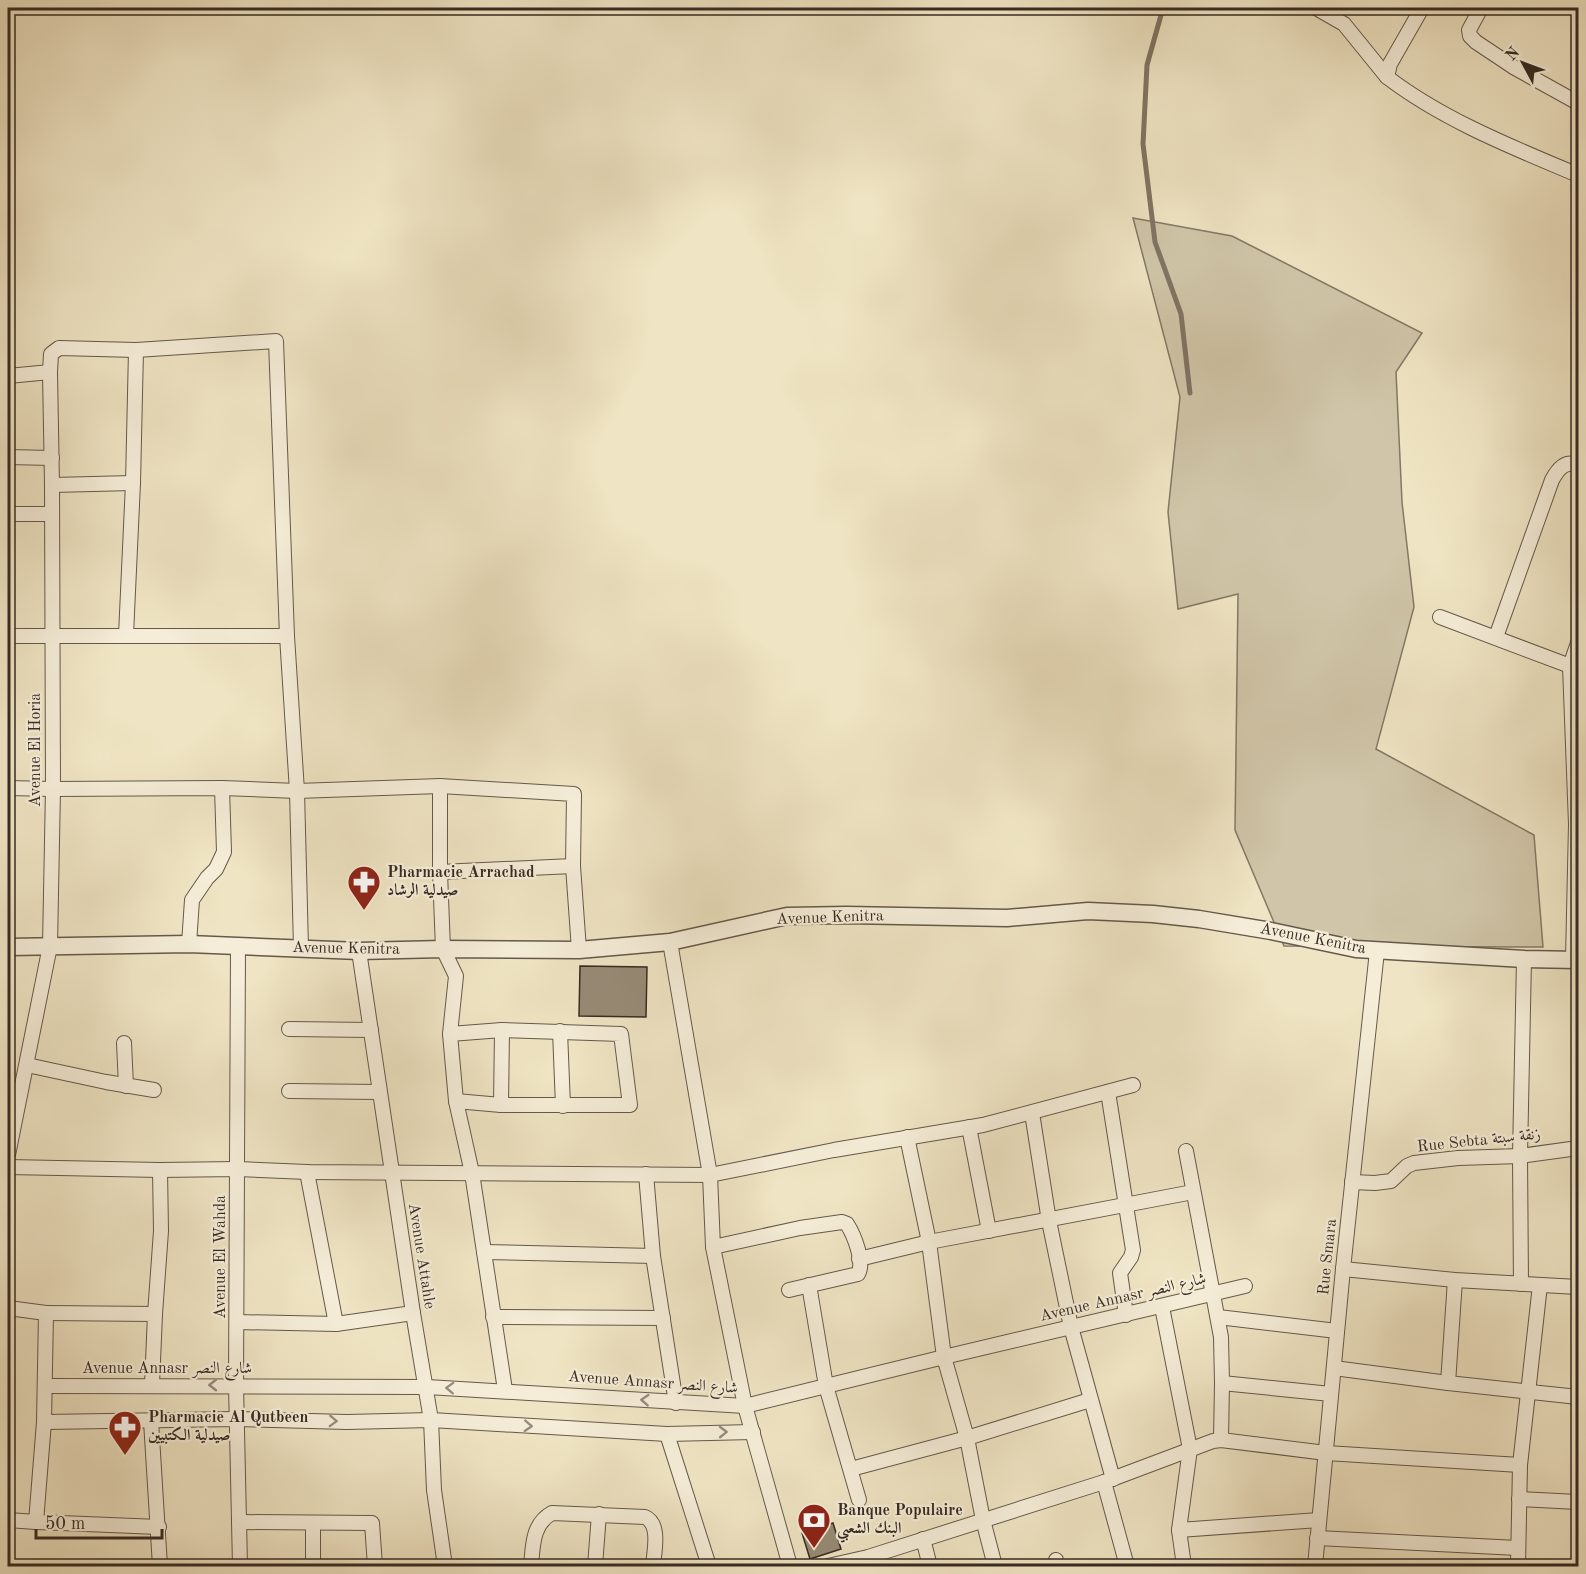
<svg xmlns="http://www.w3.org/2000/svg" width="1586" height="1574" viewBox="0 0 1586 1574" font-family="'Old Standard TT',Amiri,serif">
<style>
.green{fill:#d0c5a8;stroke:#847866;stroke-width:1.5}
.lines{fill:none;stroke-linecap:round;stroke-linejoin:round}
.stream{stroke:#807463;stroke-width:5}
.building{fill:#978b76;stroke:#372b23;stroke-width:1.5}
.minor-casing{stroke:#65594b;stroke-width:16}
.tertiary-casing{stroke:#65594b;stroke-width:19}
.minor{stroke:#f5edd8;stroke-width:14}
.tertiary{stroke:#f5edd8;stroke-width:16}
.oneway{stroke:#968c7e}
.labels{text-anchor:middle;dominant-baseline:central;stroke-width:4.5;stroke-linejoin:round;paint-order:stroke}
.street-label{font-size:16px;fill:#372b23;stroke:#f5edd8}
.poi-label{font-size:16px;font-weight:bold;fill:#372b23;stroke:#f5edd8;text-anchor:start}
</style>
<rect width="100%" height="100%" fill="#efe4c3"/>
<filter id="stains"><feTurbulence type="fractalNoise" baseFrequency=".00333" numOctaves="4"/><feColorMatrix values="0 0 0 0 .2 0 0 0 0 .09 0 0 0 0 .02 0 0 0 .5 -.17"/></filter>
<radialGradient id="worn" r=".72"><stop offset=".6" stop-color="#630" stop-opacity="0"/><stop offset="1" stop-color="#630" stop-opacity=".3"/></radialGradient>
<polygon class="green" points="1133,218 1232,236 1422,333 1396,372 1402,502 1414,607 1376,749 1534,835 1543,947 1284,946 1235,830 1238,594 1178,609 1168,512 1180,397"/>
<g class="lines">
<polyline class="stream" points="1163,8 1147,65 1143,144 1155,242 1181,314 1190,393"/>
</g>
<g class="building">
<polygon points="580,966 647,967 646,1017 579,1016"/>
<polygon points="833,1523 841,1549 810,1559 802,1533"/>
</g>
<g class="lines">
<defs>
<g id="minor">
<polyline points="1316,8 1344,24 1387,77"/>
<path d="M1422,8L1390,64L1387,77C1443,120 1514,148 1578,175"/>
<polyline points="1481,8 1469,30 1470,36 1476,42 1515,68 1578,103"/>
<polyline points="8,376 50,372"/>
<polyline points="8,457 52,458"/>
<polyline points="52,485 133,483"/>
<polyline points="8,514 52,514"/>
<polyline points="1440,617 1570,666"/>
<polyline points="126,635 133,483 136,350"/>
<polyline points="8,636 287,636"/>
<path d="M1496,637L1552,480C1558,469 1565,460 1578,465"/>
<polyline points="440,786 440,872 443,949 456,976 450,1034 456,1101 472,1173 505,1390"/>
<polyline points="8,788 53,789 222,788 297,791 440,786 574,794 573,866 579,950"/>
<polyline points="440,872 573,866"/>
<polyline points="670,942 710,1175 713,1247 745,1406 790,1566"/>
<polyline points="189,944 192,900 207,878 216,869 224,852 222,788"/>
<polyline points="238,947 236,1385 240,1566"/>
<polyline points="359,951 413,1313 431,1420 434,1490 445,1566"/>
<polyline points="1573,959 1576,824 1570,666 1578,643"/>
<polyline points="289,1029 371,1030"/>
<polyline points="560,1031 563,1106"/>
<polyline points="450,1034 502,1030 621,1034 630,1105 501,1105 456,1101"/>
<polyline points="124,1043 126,1086"/>
<polyline points="27,1065 106,1082 154,1090"/>
<polyline points="289,1091 379,1092"/>
<polyline points="1108,1092 1133,1250 1131,1257 1120,1273 1126,1315"/>
<polyline points="501,1105 502,1030"/>
<polyline points="1032,1113 1049,1221 1071,1327 1113,1479"/>
<polyline points="969,1127 989,1231"/>
<polyline points="907,1137 929,1242 944,1357 967,1438 983,1520 995,1566"/>
<polyline points="1186,1151 1221,1337 1222,1383 1221,1440"/>
<polyline points="8,1155 50,946 53,789 52,485 50,372 51,354 59,348 136,350 276,341 287,636 297,791 301,948"/>
<polyline points="8,1167 160,1170 238,1169 307,1172 710,1175 834,1150 983,1125 1133,1085"/>
<polyline points="307,1172 336,1324"/>
<polyline points="646,1174 653,1256 676,1403"/>
<polyline points="1352,1182 1375,1183 1391,1181 1407,1166 1414,1163 1458,1158 1520,1156 1578,1148"/>
<path d="M713,1247L800,1228L842,1222L847,1224C854,1235 865,1262 858,1274L789,1290"/>
<polyline points="484,1252 653,1256"/>
<polyline points="859,1259 929,1242 1193,1192"/>
<polyline points="1343,1269 1455,1280 1578,1287"/>
<polyline points="1521,1284 1520,1156 1524,959"/>
<polyline points="809,1285 826,1386 859,1500"/>
<polyline points="1162,1307 1190,1449 1179,1530 1184,1566"/>
<polyline points="8,1308 46,1313 44,1422 36,1522 8,1520"/>
<polyline points="46,1313 155,1314 152,1385"/>
<polyline points="155,1314 161,1231 160,1170"/>
<polyline points="493,1317 663,1318"/>
<polyline points="1218,1317 1337,1331"/>
<polyline points="237,1322 336,1324 413,1313"/>
<polyline points="1334,1368 1448,1383 1578,1397"/>
<polyline points="1222,1383 1331,1394"/>
<polyline points="1448,1383 1455,1280"/>
<polyline points="45,1386 427,1387 745,1406 944,1357 1245,1286"/>
<polyline points="151,1421 160,1566"/>
<polyline points="44,1422 236,1419 347,1422 431,1420 667,1434 753,1432"/>
<polyline points="667,1434 709,1566"/>
<polyline points="851,1469 967,1438 1090,1400"/>
<polyline points="1104,1482 1127,1566"/>
<polyline points="1519,1499 1578,1502"/>
<polyline points="36,1522 159,1527"/>
<polyline points="239,1522 372,1523 375,1566"/>
<polyline points="313,1523 313,1566"/>
<polyline points="1179,1530 1319,1520"/>
<polyline points="1317,1538 1518,1548"/>
<polyline points="923,1539 930,1566"/>
<polyline points="1056,1560 1057,1566"/>
<path d="M531,1566C533,1546 532,1524 552,1513L645,1517C661,1524 654,1552 653,1566"/>
<polyline points="595,1566 599,1514"/>
<polyline points="828,1566 868,1557 1104,1482 1213,1441 1221,1440 1326,1453 1520,1465"/>
<polyline points="1315,1566 1343,1269 1377,951"/>
<polyline points="1518,1566 1520,1465 1540,1285"/>
</g>
<polyline id="tertiary" points="8,947 189,944 359,951 443,949 579,950 670,942 787,916 847,915 1007,918 1088,911 1153,914 1199,919 1271,931 1356,949 1524,959 1578,960"/>
</defs>
<use href="#minor" class="minor-casing"/>
<use href="#tertiary" class="tertiary-casing"/>
<use href="#minor" class="minor"/>
<use href="#tertiary" class="tertiary"/>
</g>
<defs><path id="oneway-chevron" d="M-2-3.5L2.5 0L-2 3.5" fill="none" stroke-width="1.6" stroke-linecap="round" stroke-linejoin="round" transform="scale(1.5)"/></defs>
<g class="oneway">
<use href="#oneway-chevron" transform="translate(213 1385) rotate(-180)"/>
<use href="#oneway-chevron" transform="translate(450 1388) rotate(-178)"/>
<use href="#oneway-chevron" transform="translate(645 1400) rotate(-176)"/>
<use href="#oneway-chevron" transform="translate(333 1421) rotate(2)"/>
<use href="#oneway-chevron" transform="translate(528 1426) rotate(3)"/>
<use href="#oneway-chevron" transform="translate(723 1432) rotate(-1)"/>
</g>
<defs>
<symbol id="pharmacy-pin" viewBox="-11 -11 22 30"><path d="M0 17L-7.5 6A9.5 9.5 0 1 1 7.5 6Z" fill="#8f2418" stroke="#f5edd8"/><path d="M-2-6h4v4h4v4h-4v4h-4v-4h-4v-4h4Z" fill="#fff"/></symbol>
<symbol id="bank-pin" viewBox="-11 -11 22 30"><path d="M0 17L-7.5 6A9.5 9.5 0 1 1 7.5 6Z" fill="#8f2418" stroke="#f5edd8"/><path d="M-6-4H6V4H-6ZM0-2.3a2.3 2.3 0 1 0 0 4.6a2.3 2.3 0 1 0 0-4.6Z" fill="#fff"/></symbol>
</defs>
<g fill-rule="evenodd">
<use href="#pharmacy-pin" x="345" y="863" width="38" height="52"/>
<use href="#pharmacy-pin" x="106" y="1408" width="38" height="52"/>
<use href="#bank-pin" x="795" y="1501" width="38" height="52"/>
</g>
<g class="labels">
<g class="street-label">
<text transform="translate(36 750) rotate(-90)">Avenue El Horia</text>
<text transform="translate(830 918) rotate(-2)">Avenue Kenitra</text>
<text transform="translate(1313 939) rotate(11)">Avenue Kenitra</text>
<text transform="translate(346 949) rotate(1)">Avenue Kenitra</text>
<text transform="translate(1479 1141) rotate(-6)">Rue Sebta زنقة سبتة</text>
<text transform="translate(421 1256) rotate(81)">Avenue Attahle</text>
<text transform="translate(221 1257) rotate(-90)">Avenue El Wahda</text>
<text transform="translate(1328 1257) rotate(-84)">Rue Smara</text>
<text transform="translate(1123 1298) rotate(-13)">Avenue Annasr شارع النصر</text>
<text x="167" y="1369">Avenue Annasr شارع النصر</text>
<text transform="translate(653 1383) rotate(4)">Avenue Annasr شارع النصر</text>
</g>
<g class="poi-label">
<text x="387" y="873">Pharmacie Arrachad<tspan x="387" dy="18">صيدلية الرشاد</tspan></text>
<text x="148" y="1418">Pharmacie Al Qutbeen<tspan x="148" dy="18">صيدلية الكتبيين</tspan></text>
<text x="837" y="1511">Banque Populaire<tspan x="837" dy="18">البنك الشعبي</tspan></text>
</g>
</g>
<rect width="1586" height="1574" fill="none" stroke="#efe4c3" stroke-width="30"/>
<rect x="9" y="9" width="1568" height="1556" fill="none" stroke="#372b23" stroke-width="3"/>
<rect x="15" y="15" width="1556" height="1544" fill="none" stroke="#372b23" stroke-width="1.5"/>
<g transform="translate(1523 63) rotate(311)" stroke="#f5edd8" stroke-width="4.5" paint-order="stroke">
<path d="M0-4.5L10 22L0 15L-10 22Z" fill="#372b23"/>
<text y="-9" font-size="16" font-weight="bold" text-anchor="middle" fill="#372b23">N</text>
</g>
<path d="M36 1529v9h126v-9" fill="none" stroke="#372b23" stroke-width="3"/>
<text x="45" y="1529" font-size="18" fill="#372b23" stroke="#f5edd8" stroke-width="4.5" paint-order="stroke">50 m</text>
<rect width="100%" height="100%" filter="url(#stains)"/>
<rect width="100%" height="100%" fill="url(#worn)"/>
</svg>
